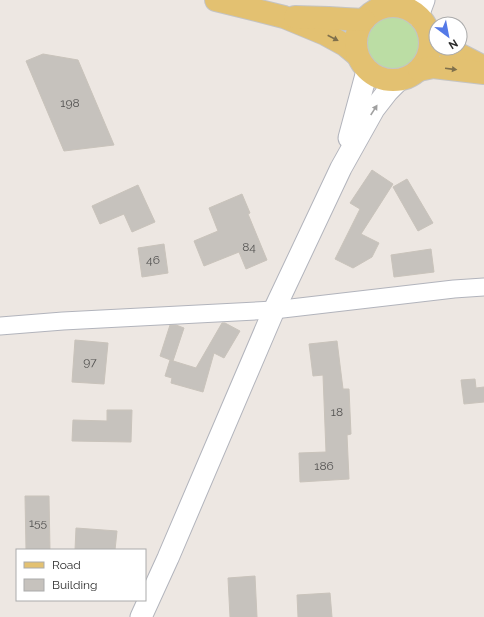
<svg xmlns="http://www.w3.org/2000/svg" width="484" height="617" viewBox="0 0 484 617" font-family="Raleway,sans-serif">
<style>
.green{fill:#bbdda4}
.building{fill:#c6c2bd;stroke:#c9c3bb}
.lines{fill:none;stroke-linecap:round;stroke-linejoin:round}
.minor-casing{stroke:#b2b4bc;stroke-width:19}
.tertiary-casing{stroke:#b2b4bc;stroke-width:23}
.primary-casing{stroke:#c4c4c4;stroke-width:24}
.minor{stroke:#fff;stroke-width:17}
.tertiary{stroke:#fff;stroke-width:21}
.primary{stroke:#e3c171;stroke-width:22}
.oneway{fill:#7f704c}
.oneway2{fill:#a0a0a0}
.labels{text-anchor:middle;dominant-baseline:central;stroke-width:3;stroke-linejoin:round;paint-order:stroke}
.number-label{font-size:12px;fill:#535251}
</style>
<rect width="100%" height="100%" fill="#ede7e2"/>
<circle class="green" cx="393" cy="44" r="28"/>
<g class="building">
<polygon points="43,54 78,60 114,145 64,151 26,61"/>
<polygon points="372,170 393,184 361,234 379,243 372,257 353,268 335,259 360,209 350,203"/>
<polygon points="407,179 433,223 418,231 393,187"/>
<polygon points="138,185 155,222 132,232 124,214 100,224 92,206"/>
<polygon points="242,194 250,213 248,214 267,260 246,269 239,252 204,266 194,241 218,231 209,208"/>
<polygon points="164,244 168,273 142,277 138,248"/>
<polygon points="431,249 434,272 394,277 391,255"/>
<polygon points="222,323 225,323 240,331 224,358 214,353 203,392 171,383 172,378 165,376 170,360 196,368"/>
<polygon points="170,325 176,325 184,328 173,361 160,356"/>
<polygon points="75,340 108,343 104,384 72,382"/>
<polygon points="337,341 343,389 349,389 351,434 347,435 349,479 300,482 299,453 326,452 323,375 313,376 309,344"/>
<polygon points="475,379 476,388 484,387 484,402 464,404 461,380"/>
<polygon points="107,410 132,410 131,442 72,441 73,420 107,421"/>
<polygon points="25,496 49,496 50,550 26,550"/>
<polygon points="76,528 117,531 115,550 75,550"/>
<polygon points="255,576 257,617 230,617 228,578"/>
<polygon points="330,593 332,617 298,617 297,595"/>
</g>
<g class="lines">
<defs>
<polyline id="minor" points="0,326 63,321 274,310 454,289 484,287"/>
<g id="tertiary">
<polyline points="396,6 400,0"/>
<polyline points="418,16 424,0"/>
<polyline points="349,138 367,71"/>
<polyline points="141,617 168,558 274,310 341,168 374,109 388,91 399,80"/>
</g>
<g id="primary">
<polyline points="216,0 284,17 325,34 345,45 357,55"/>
<circle cx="393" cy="43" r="37"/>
<polyline points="295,17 329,18 345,19 364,20"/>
<polyline points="447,48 484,67"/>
<polyline points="419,70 433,67 484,73"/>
</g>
</defs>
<use href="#minor" class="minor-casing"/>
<use href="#tertiary" class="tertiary-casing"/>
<use href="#primary" class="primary-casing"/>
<use href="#minor" class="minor"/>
<use href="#tertiary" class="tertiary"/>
<use href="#primary" class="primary"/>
</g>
<defs><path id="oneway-solid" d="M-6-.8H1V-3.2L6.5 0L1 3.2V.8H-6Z"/></defs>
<g class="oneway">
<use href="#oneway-solid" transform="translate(333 38) rotate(27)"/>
<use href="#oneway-solid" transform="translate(451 69) rotate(7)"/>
</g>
<use class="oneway2" href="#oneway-solid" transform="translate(374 110) rotate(-57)"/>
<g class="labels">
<g class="number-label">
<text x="70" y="103">198</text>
<text x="249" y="247">84</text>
<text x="153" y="260">46</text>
<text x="90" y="362">97</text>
<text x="337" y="412">18</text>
<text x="324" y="466">186</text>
<text x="38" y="523">155</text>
</g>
</g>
<rect x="16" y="549" width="130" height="52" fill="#ffffff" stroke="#ababab"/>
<rect x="24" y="562" width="20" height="6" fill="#e3c171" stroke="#ababab"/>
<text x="52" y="569" font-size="12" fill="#2d2d2d">Road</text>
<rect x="24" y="579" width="20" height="12" fill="#c6c2bd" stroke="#ababab"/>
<text x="52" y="589" font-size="12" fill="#2d2d2d">Building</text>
<g transform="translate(448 36) rotate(148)"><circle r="19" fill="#ffffff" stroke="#ababab"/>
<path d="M0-3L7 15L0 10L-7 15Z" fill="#5479e7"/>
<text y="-6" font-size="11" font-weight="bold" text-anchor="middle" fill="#2d2d2d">N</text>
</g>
</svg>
